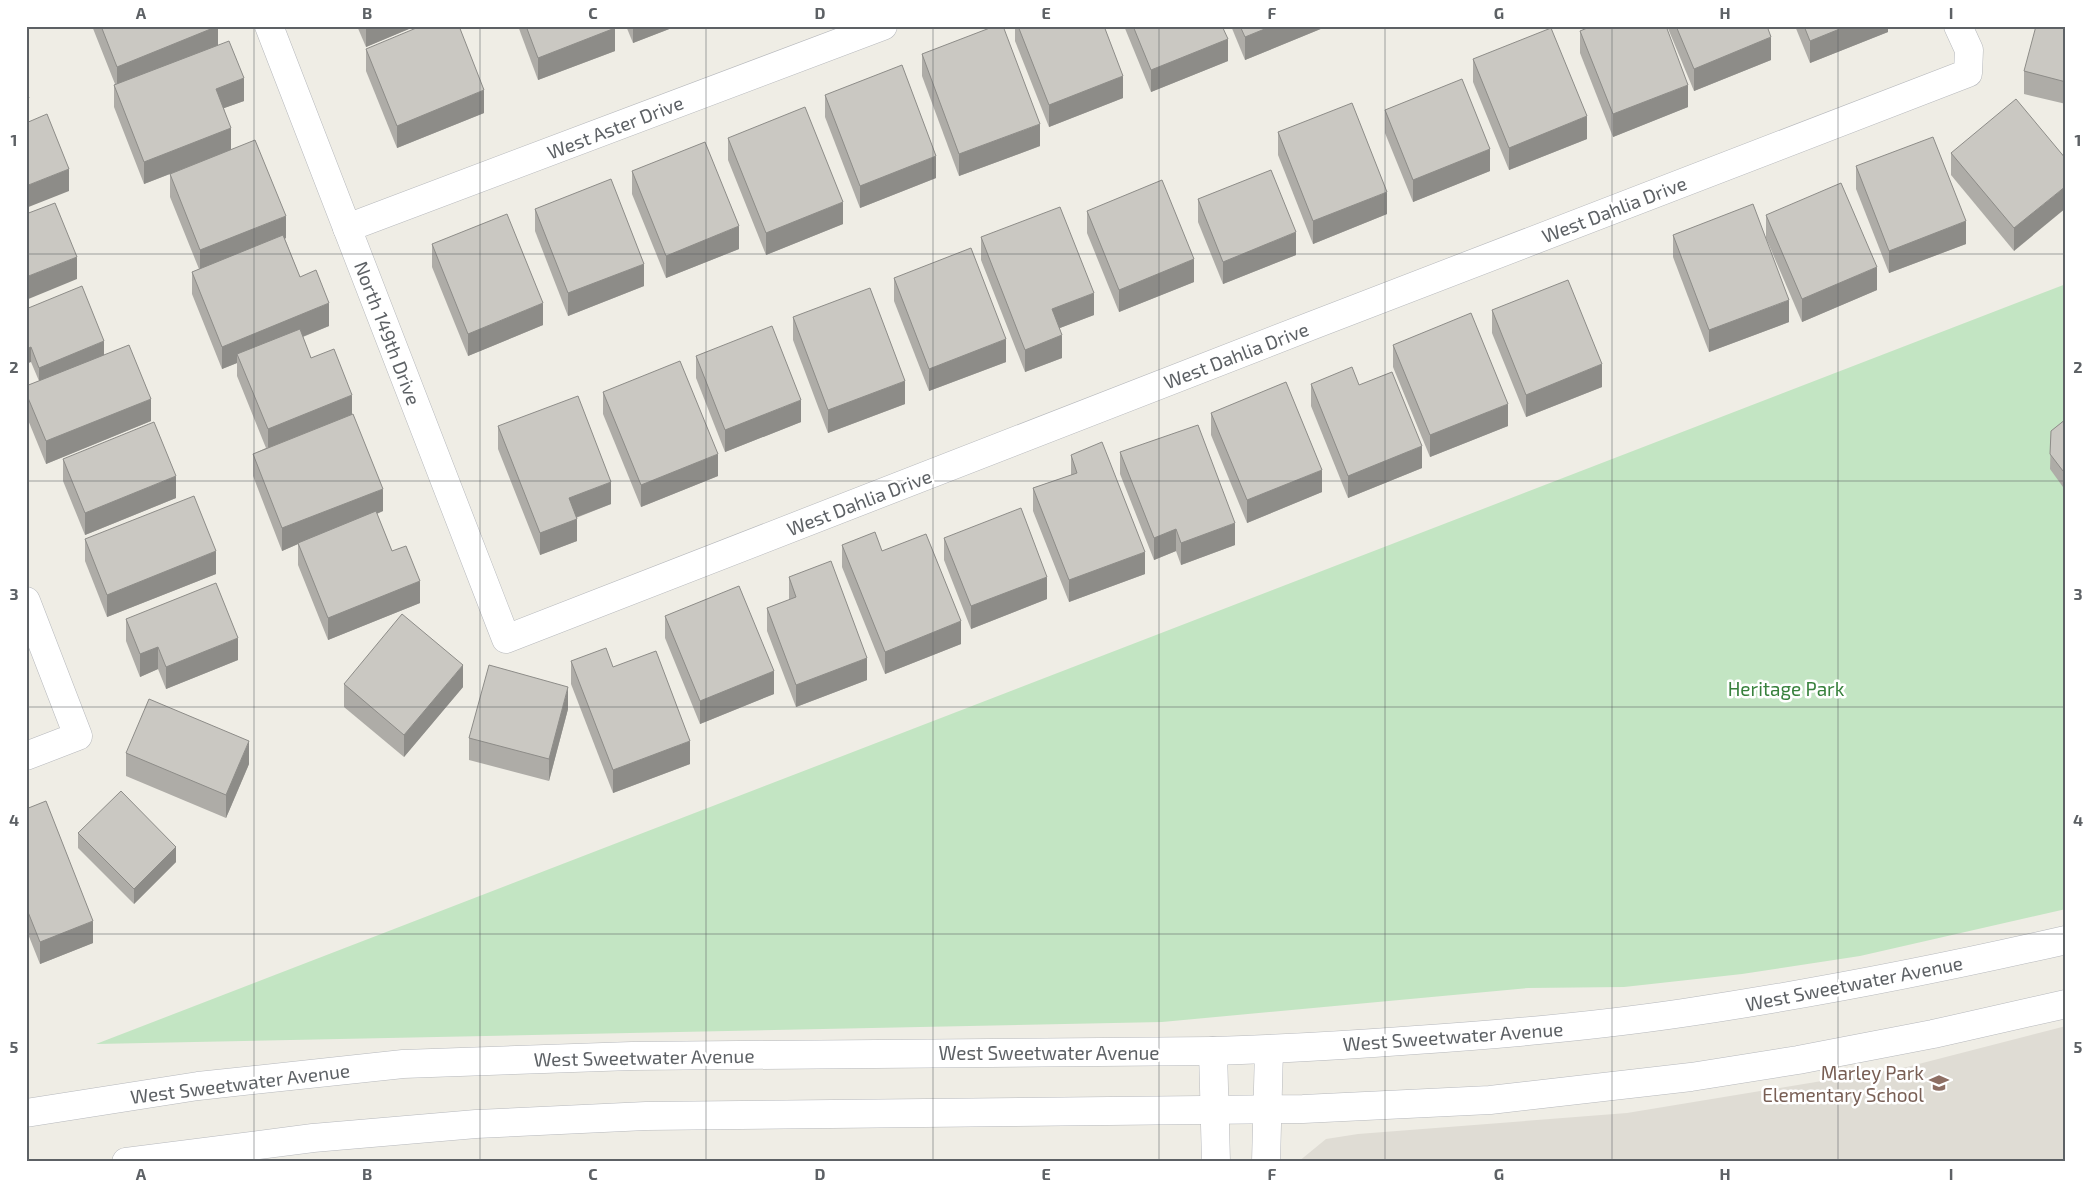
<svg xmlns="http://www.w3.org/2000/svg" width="2092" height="1188" viewBox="0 0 2092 1188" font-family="'Exo 2',sans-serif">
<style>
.education{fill:#dfdcd4}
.green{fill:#c3e5c3}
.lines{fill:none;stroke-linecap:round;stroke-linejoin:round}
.minor-casing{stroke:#b6b8bc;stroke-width:29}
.tertiary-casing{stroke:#b6b8bc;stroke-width:29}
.minor{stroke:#fff;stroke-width:28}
.tertiary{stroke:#fff;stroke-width:28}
.wall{fill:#aeaca7}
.shaded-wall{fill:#8d8c88}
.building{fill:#cac8c2;stroke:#8d8c88}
.grid{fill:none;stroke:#5d6165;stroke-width:1;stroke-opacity:0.55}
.labels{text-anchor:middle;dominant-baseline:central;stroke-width:5;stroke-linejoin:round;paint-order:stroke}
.street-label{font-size:19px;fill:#5d6165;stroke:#fff}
.park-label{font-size:19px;fill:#38813d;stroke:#fff}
.education-label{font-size:19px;fill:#785e54;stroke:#fff;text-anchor:end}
.neatline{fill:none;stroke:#5d6165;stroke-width:2}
.grid-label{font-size:16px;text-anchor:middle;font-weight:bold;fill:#5d6165}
</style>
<rect width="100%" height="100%" fill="#efede5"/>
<polygon class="education" points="2066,1026 2066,1162 1298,1162 1326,1139 1358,1134 1627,1113 1907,1067"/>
<polygon class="green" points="2066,284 2066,909 1860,956 1742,974 1624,987 1528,988 1162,1022 96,1044"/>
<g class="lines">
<defs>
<g id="minor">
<polyline points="269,26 506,639 1316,324 1968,73 1969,50 1958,26"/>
<polyline points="347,228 883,26"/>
<polyline points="26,601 78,736 26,756"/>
<polyline points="1213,1051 1216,1162"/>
<polyline points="1266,1162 1269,1050"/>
</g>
<g id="tertiary">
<path d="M26,1113L198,1086L403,1064L632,1056L1213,1051C1281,1049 1349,1045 1416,1040C1506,1034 1595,1026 1683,1013C1812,994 1939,969 2066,940"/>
<polyline points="126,1162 313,1138 476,1124 646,1116 1303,1109 1490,1100 1691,1077 1798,1060 1933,1034 2066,1004"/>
</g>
</defs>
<use href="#minor" class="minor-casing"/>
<use href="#tertiary" class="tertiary-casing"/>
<use href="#minor" class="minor"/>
<use href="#tertiary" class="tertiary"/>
</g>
<g class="wall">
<polygon points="92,26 218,26 218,45 244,101 224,108 231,149 286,238 285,239 300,277 329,326 303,337 311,358 352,414 383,511 377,514 392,551 420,603 328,640 298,565 298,544 282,551 253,476 253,454 266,448 237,376 237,363 222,369 192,294 192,272 199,269 170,197 170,174 144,184 114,107 114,85 115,84"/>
<polygon points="357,26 416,26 366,47"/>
<polygon points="518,26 615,26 615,51 538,80"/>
<polygon points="626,26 677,26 633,43"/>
<polygon points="1015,26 1104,26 1123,98 1049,127 1015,41"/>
<polygon points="1124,26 1222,26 1228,61 1151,92"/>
<polygon points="1231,26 1323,26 1323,28 1245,60"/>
<polygon points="1667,26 1767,26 1771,60 1694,91"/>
<polygon points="1795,26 1888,26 1888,32 1810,63"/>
<polygon points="2066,26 2066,104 2024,94 2024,71"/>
<polygon points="1580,31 1688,107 1613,137 1580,53"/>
<polygon points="366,49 484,113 397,148 366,71"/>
<polygon points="922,54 1040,146 959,176 922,76"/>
<polygon points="1473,59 1587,139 1509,170 1473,82"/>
<polygon points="825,95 936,178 860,208 825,117"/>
<polygon points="1385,110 1490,171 1413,202 1385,133"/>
<polygon points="1278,132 1387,214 1313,244 1278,155"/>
<polygon points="728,138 843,224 766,255 728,160"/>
<polygon points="1951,153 2066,159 2014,251 1951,175"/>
<polygon points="1856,166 1966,244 1889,273 1856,189"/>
<polygon points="632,171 739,249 666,278 632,194"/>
<polygon points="1198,199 1296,255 1223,284 1198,222"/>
<polygon points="535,209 644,286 568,316 535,231"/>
<polygon points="1087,211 1194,282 1119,312 1087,233"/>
<polygon points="1766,215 1877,290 1802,322 1766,238"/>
<polygon points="1673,235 1789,322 1709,352 1673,257"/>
<polygon points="981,237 1094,315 1060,328 1062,358 1025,372 981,260"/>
<polygon points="432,244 543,325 468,356 432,267"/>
<polygon points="894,278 1006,362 929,391 894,301"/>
<polygon points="26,309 104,355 151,421 46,464 26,415 26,386 39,381 31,362"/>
<polygon points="1492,310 1602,387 1526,417 1492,333"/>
<polygon points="793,317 905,404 828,433 793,340"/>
<polygon points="1393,345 1508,426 1430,457 1393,367"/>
<polygon points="696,356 801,422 725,452 696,378"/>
<polygon points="1311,384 1359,385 1422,468 1348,498 1311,406"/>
<polygon points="603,392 718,476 641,507 603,414"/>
<polygon points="1211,413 1322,492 1247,523 1211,435"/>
<polygon points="2066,419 2066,487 2063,487 2050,469 2051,431"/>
<polygon points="498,426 611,504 576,518 577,541 540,555 498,449"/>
<polygon points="1120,452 1235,545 1181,565 1176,551 1154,560 1120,474"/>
<polygon points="1071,455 1145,574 1069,602 1033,511 1033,488 1071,475"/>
<polygon points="63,459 176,498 85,535 63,481"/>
<polygon points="944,538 1047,599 971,629 944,560"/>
<polygon points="85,539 216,574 107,617 85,561"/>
<polygon points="842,545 882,551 961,644 885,674 842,567"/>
<polygon points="789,577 867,680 796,707 767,631 767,608 789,600"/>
<polygon points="665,616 774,694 700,724 665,638"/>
<polygon points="126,619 238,660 166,689 158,669 140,677 126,641"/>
<polygon points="571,661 613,667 690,764 613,793 571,684"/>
<polygon points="344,684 463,687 404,757 344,707"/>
<polygon points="568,709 549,781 469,760 469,738"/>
<polygon points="126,753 249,764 226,818 126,776"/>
<polygon points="26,809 93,943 40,964 26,929"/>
<polygon points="78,833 176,862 134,904 78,848"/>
</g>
<g class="shaded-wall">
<polygon points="218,26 218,49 117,89 117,67"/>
<polygon points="366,26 416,26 366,47"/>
<polygon points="633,26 677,26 633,43"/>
<polygon points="1272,26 1323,26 1323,28 1245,60 1245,37"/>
<polygon points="1847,26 1888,26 1888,32 1810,63 1810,41"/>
<polygon points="615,28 615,51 538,80 538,58"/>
<polygon points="1771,37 1771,60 1694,91 1694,69"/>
<polygon points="1228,39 1228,61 1151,92 1151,70"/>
<polygon points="1123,76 1123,98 1049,127 1049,105"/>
<polygon points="244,78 244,101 216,111 216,89"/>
<polygon points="1688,85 1688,107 1613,137 1613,114"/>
<polygon points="484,90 484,113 397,148 397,126"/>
<polygon points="29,98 29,121 26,122 26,100"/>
<polygon points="1587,116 1587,139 1509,170 1509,148"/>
<polygon points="1040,124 1040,146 959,176 959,154"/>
<polygon points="231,128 231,150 144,184 144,162"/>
<polygon points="1490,149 1490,171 1413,202 1413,180"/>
<polygon points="936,156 936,178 860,208 860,186"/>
<polygon points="69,169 69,191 26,208 26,186"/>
<polygon points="2066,186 2066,208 2014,251 2014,228"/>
<polygon points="1387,192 1387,214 1313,244 1313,221"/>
<polygon points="843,202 843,224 766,255 766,233"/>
<polygon points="286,216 286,238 200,273 200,250"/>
<polygon points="1966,221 1966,244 1889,273 1889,251"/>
<polygon points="739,226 739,249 666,278 666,256"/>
<polygon points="1296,232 1296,255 1223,284 1223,262"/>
<polygon points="77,257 77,279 26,300 26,277"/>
<polygon points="1194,259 1194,282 1119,312 1119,290"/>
<polygon points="644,264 644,286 568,316 568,293"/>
<polygon points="1877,267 1877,290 1802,322 1802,299"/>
<polygon points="1094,293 1094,315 1052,331 1052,309"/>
<polygon points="1789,300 1789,322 1709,352 1709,330"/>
<polygon points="329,303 329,326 240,362 237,354 237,363 222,369 222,347"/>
<polygon points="543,303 543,325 468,356 468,334"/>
<polygon points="1062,335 1062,358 1025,372 1025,350"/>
<polygon points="1006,339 1006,362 929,391 929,369"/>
<polygon points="104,341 104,357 39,383 39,368"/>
<polygon points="31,347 31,362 26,364 26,349"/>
<polygon points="1602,364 1602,387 1526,417 1526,395"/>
<polygon points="905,381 905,404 828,433 828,410"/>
<polygon points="352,395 352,417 268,452 268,429"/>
<polygon points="151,399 151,421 46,464 46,441"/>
<polygon points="801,400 801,422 725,452 725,430"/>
<polygon points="1508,404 1508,426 1430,457 1430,435"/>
<polygon points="1422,446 1422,468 1348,498 1348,476"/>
<polygon points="718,454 718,476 641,507 641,485"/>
<polygon points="1322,470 1322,492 1247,523 1247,500"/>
<polygon points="176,476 176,498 85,535 85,513"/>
<polygon points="611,482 611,504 569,520 569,498"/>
<polygon points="383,489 383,511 299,544 298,543 298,544 282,551 282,528"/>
<polygon points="577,519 577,541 540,555 540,533"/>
<polygon points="1235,523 1235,545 1181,565 1181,543"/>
<polygon points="1176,529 1176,551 1154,560 1154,538"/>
<polygon points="216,551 216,574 107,617 107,595"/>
<polygon points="1145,552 1145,574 1069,602 1069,580"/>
<polygon points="1047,577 1047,599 971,629 971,606"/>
<polygon points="420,581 420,603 328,640 328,618"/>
<polygon points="961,621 961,644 885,674 885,652"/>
<polygon points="238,638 238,660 166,689 166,667"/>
<polygon points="158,647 158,669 140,677 140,654"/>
<polygon points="867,658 867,680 796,707 796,685"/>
<polygon points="463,665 463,687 404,757 404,735"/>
<polygon points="774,671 774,694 700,724 700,701"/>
<polygon points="568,687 568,709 549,781 549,759"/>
<polygon points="249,741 249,764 226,818 226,795"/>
<polygon points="690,741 690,764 613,793 613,770"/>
<polygon points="176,847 176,862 134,904 134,889"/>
<polygon points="93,921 93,943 40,964 40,942"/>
</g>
<g class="building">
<polygon points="101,26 218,26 117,67"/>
<polygon points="421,26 459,26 484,90 397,126 366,49"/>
<polygon points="526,26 615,26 615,28 538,58"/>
<polygon points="995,26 1003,26 1040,124 959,154 922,54"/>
<polygon points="1018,26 1104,26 1123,76 1049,105"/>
<polygon points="1133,26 1222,26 1228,39 1151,70"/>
<polygon points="1240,26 1272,26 1245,37"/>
<polygon points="1592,26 1666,26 1688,85 1613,114 1580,31"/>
<polygon points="1676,26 1767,26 1771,37 1694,69"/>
<polygon points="1804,26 1847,26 1810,41"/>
<polygon points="2036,26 2066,26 2066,82 2024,71"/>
<polygon points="1551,28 1587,116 1509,148 1473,59"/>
<polygon points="229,41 244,78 216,89 231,128 144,162 114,85"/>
<polygon points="902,65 936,156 860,186 825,95"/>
<polygon points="1462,79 1490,149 1413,180 1385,110"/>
<polygon points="26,90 29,98 26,100"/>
<polygon points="2016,99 2066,159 2066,186 2014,228 1951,153"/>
<polygon points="1352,103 1387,192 1313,221 1278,132"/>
<polygon points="805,107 843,202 766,233 728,138"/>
<polygon points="47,114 69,169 26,186 26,123"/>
<polygon points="1933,137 1966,221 1889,251 1856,166"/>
<polygon points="255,140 286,216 200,250 170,174"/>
<polygon points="705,142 739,226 666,256 632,171"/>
<polygon points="1271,170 1296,232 1223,262 1198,199"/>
<polygon points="611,179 644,264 568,293 535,209"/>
<polygon points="1162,180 1194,259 1119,290 1087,211"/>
<polygon points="1841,183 1877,267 1802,299 1766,215"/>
<polygon points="55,203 77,257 26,277 26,214"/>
<polygon points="1753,204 1789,300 1709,330 1673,235"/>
<polygon points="1060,207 1094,293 1052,309 1062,335 1025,350 981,237"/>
<polygon points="507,214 543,303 468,334 432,244"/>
<polygon points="283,235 300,277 316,270 329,303 222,347 192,272"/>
<polygon points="971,248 1006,339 929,369 894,278"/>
<polygon points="1568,280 1602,364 1526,395 1492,310"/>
<polygon points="82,286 104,341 39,368 31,347 26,349 26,309"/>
<polygon points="870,288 905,381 828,410 793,317"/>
<polygon points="1471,313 1508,404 1430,435 1393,345"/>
<polygon points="772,326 801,400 725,430 696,356"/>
<polygon points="300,329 311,358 334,349 352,395 268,429 237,354"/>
<polygon points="129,345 151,399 46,441 26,393 26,386"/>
<polygon points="680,361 718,454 641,485 603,392"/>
<polygon points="1352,367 1359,385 1392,372 1422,446 1348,476 1311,384"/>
<polygon points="1286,382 1322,470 1247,500 1211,413"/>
<polygon points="578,396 611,482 569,498 577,519 540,533 498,426"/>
<polygon points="353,414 383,489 282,528 253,454"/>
<polygon points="2066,419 2066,472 2063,471 2050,454 2051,431"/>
<polygon points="154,422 176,476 85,513 63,459"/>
<polygon points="1198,425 1235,523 1181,543 1176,529 1154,538 1120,452"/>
<polygon points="1102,442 1145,552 1069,580 1033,488 1077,473 1071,455"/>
<polygon points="194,496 216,551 107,595 85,539"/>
<polygon points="1021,508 1047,577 971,606 944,538"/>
<polygon points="376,511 392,551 406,546 420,581 328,618 298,543"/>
<polygon points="875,532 882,551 926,534 961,621 885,652 842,545"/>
<polygon points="831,561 867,658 796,685 767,608 796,597 789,577"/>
<polygon points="216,583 238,638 166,667 158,647 140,654 126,619"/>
<polygon points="739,586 774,671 700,701 665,616"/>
<polygon points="402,614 463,665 404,735 344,684"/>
<polygon points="606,648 613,667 656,651 690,741 613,770 571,661"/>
<polygon points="489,665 568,687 549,759 469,738"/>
<polygon points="149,699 249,741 226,795 126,753"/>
<polygon points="121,791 176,847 134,889 78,833"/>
<polygon points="46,801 93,921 40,942 26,907 26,809"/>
</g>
<path class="grid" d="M254,26V1162M480,26V1162M706,26V1162M933,26V1162M1159,26V1162M1385,26V1162M1612,26V1162M1838,26V1162M26,254H2066M26,481H2066M26,707H2066M26,934H2066"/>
<defs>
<symbol id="school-bare" viewBox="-9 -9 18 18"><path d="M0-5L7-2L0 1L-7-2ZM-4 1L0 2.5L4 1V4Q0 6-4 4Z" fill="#8d6e63" stroke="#fff" stroke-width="2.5" paint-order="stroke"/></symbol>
</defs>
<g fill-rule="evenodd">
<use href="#school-bare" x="1925" y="1069" width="28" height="28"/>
</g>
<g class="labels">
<g class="street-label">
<text transform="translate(615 127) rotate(-21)">West Aster Drive</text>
<text transform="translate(1614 209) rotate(-21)">West Dahlia Drive</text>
<text transform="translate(388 333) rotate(69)">North 149th Drive</text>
<text transform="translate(1236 355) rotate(-21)">West Dahlia Drive</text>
<text transform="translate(859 502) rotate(-21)">West Dahlia Drive</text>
<text transform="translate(1854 983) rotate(-11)">West Sweetwater Avenue</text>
<text transform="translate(1453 1036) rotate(-4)">West Sweetwater Avenue</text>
<text x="1049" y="1052">West Sweetwater Avenue</text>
<text transform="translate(644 1057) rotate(-1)">West Sweetwater Avenue</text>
<text transform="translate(240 1083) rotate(-7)">West Sweetwater Avenue</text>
</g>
<g class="park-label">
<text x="1786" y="688">Heritage Park</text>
</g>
<g class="education-label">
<text x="1924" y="1072">Marley Park<tspan x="1924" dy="22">Elementary School</tspan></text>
</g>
</g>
<rect width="2092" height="1188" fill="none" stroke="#ffffff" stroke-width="55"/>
<rect x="28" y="28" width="2036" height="1132" class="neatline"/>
<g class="grid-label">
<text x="141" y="19">A</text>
<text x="367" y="19">B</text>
<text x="593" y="19">C</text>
<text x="820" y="19">D</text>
<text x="1046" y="19">E</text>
<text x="1272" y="19">F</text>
<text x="1499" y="19">G</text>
<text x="1725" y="19">H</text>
<text x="1951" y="19">I</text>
<text x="14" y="146">1</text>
<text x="2078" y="146">1</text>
<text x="14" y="373">2</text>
<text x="2078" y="373">2</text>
<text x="14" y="600">3</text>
<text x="2078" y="600">3</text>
<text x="14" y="826">4</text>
<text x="2078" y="826">4</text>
<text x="14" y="1053">5</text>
<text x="2078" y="1053">5</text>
<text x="141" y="1180">A</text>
<text x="367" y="1180">B</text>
<text x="593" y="1180">C</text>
<text x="820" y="1180">D</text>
<text x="1046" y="1180">E</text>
<text x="1272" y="1180">F</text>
<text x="1499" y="1180">G</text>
<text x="1725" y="1180">H</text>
<text x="1951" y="1180">I</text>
</g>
</svg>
